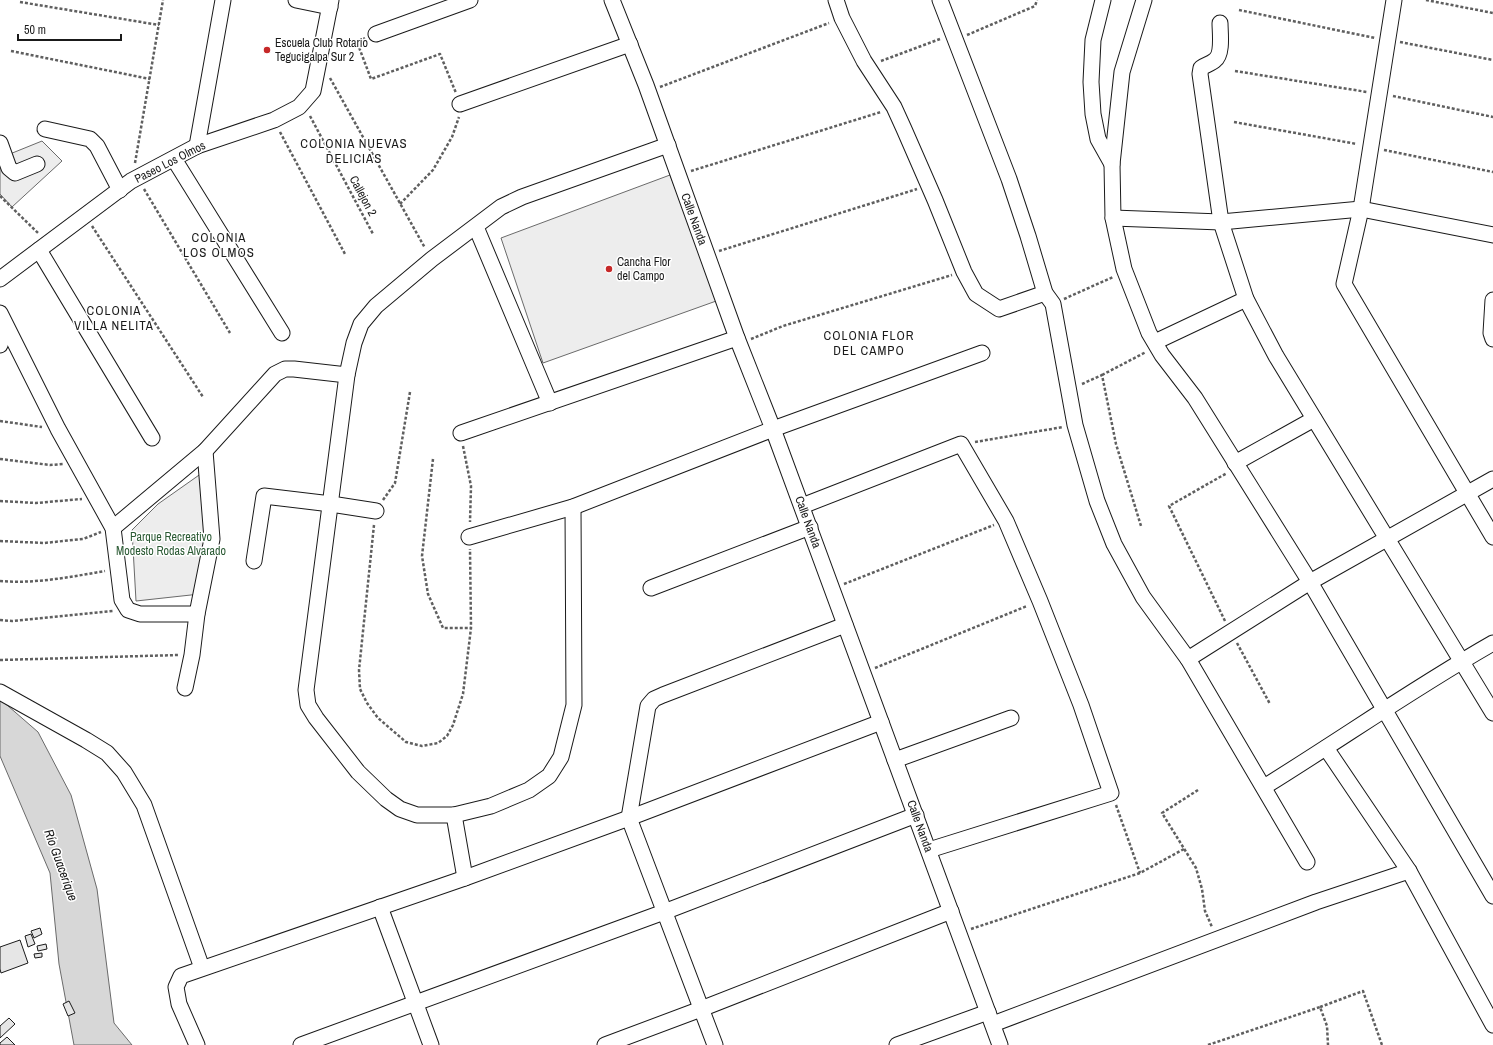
<svg xmlns="http://www.w3.org/2000/svg" width="1493" height="1045" viewBox="0 0 1493 1045" font-family="'Archivo Narrow',sans-serif">
<style>
.built{fill:#ededed;stroke:#6a6a6a}
.water{fill:#d7d7d7;stroke:#6a6a6a}
.building{fill:#e6e6e6;stroke:#1a1a1a}
.lines{fill:none;stroke-linecap:round;stroke-linejoin:round}
.minor-casing{stroke:#1a1a1a;stroke-width:17}
.path{stroke:#5f5f5f;stroke-width:2.5;stroke-dasharray:3 2;stroke-linecap:butt}
.minor{stroke:#fff;stroke-width:15}
.poi-dot{fill:#c62828;stroke:#fff;stroke-width:1.5}
.labels{text-anchor:middle;dominant-baseline:central;stroke-width:3;stroke-linejoin:round;paint-order:stroke}
.poi-label{font-size:12px;fill:#1a1a1a;stroke:#fff;text-anchor:start}
.street-label{font-size:12px;fill:#1a1a1a;stroke:#fff}
.park-label{font-size:12px;fill:#2b5a34;stroke:#fff}
.neighbourhood-label{font-size:13px;letter-spacing:1px;fill:#1a1a1a;stroke:#fff}
.water-label{font-size:13px;font-style:italic;fill:#1a1a1a;stroke:#fff}
</style>
<rect width="100%" height="100%" fill="#fff"/>
<g class="built">
<polygon points="42,141 62,161 12,207 0,194 0,158"/>
<polygon points="670,175 719,300 543,363 501,238"/>
<polygon points="202,473 210,535 200,594 136,601 132,530 158,504"/>
</g>
<polygon class="water" points="0,699 38,732 71,795 97,889 114,1023 132,1045 74,1045 59,964 50,873 0,756"/>
<g class="building">
<polygon points="40,928 42,934 34,938 31,931"/>
<polygon points="31,934 35,944 28,947 25,936"/>
<polygon points="20,940 28,963 1,973 0,969 0,947"/>
<polygon points="46,944 47,949 38,951 37,946"/>
<polygon points="42,953 42,957 35,958 34,954"/>
<polygon points="69,1001 75,1013 68,1016 63,1004"/>
<polygon points="9,1018 15,1024 0,1038 0,1026"/>
<polygon points="7,1037 15,1045 0,1045 0,1043"/>
</g>
<g class="lines">
<defs>
<g id="minor">
<polyline points="296,0 330,7"/>
<polyline points="612,0 646,85 737,338 773,429 1000,1045"/>
<polyline points="836,0 842,18 864,61 894,107 904,129 935,200 964,272 976,294 999,309 1045,293"/>
<polyline points="940,0 1009,179 1028,236 1045,293 1053,304 1075,425 1097,501 1114,544 1143,597 1188,659 1307,862"/>
<polyline points="1103,0 1093,40 1091,82 1093,114 1098,139 1112,164"/>
<polyline points="1144,0 1122,72 1112,164 1113,218 1124,269 1149,333 1162,355 1195,398 1310,582 1493,896"/>
<polyline points="1394,0 1361,209 1344,284 1493,537"/>
<path d="M1220,23C1220,32 1223,54 1215,60C1211,64 1205,65 1201,68L1200,74L1221,222L1246,299L1276,356L1493,713"/>
<polyline points="376,34 470,0"/>
<polyline points="460,104 630,44"/>
<polyline points="45,129 90,139 97,146 120,190"/>
<polyline points="0,143 9,168 15,173 37,164"/>
<polyline points="197,146 223,0"/>
<polyline points="174,159 282,333"/>
<polyline points="1113,218 1221,222 1361,209 1493,235"/>
<polyline points="476,227 550,403"/>
<polyline points="39,250 152,438"/>
<polyline points="0,279 131,181 197,146 274,120 299,107 313,91 331,0"/>
<polyline points="1493,300 1491,333 1493,339"/>
<polyline points="0,313 58,429 113,528 122,600 128,610 140,614 197,614"/>
<polyline points="1155,342 1246,299"/>
<polyline points="0,345 6,327"/>
<polyline points="461,433 737,338"/>
<polyline points="1235,463 1314,419"/>
<polyline points="802,506 961,444 1006,521 1040,601 1081,705 1111,793 929,850"/>
<polyline points="573,507 574,705 561,757 549,776 529,790 491,806 454,815 417,815 400,809 386,799 358,772 316,718 308,705 306,690 347,375 354,343 361,324 376,306 432,259 501,207 522,197 668,145"/>
<polyline points="113,528 205,451 275,374 285,369 294,369 347,375"/>
<polyline points="469,537 573,507 773,429 982,353"/>
<polyline points="254,561 264,496 331,504 376,511"/>
<polyline points="651,588 810,527"/>
<polyline points="1188,659 1310,582 1493,479"/>
<polyline points="185,688 192,655 197,614 212,539 205,451"/>
<polyline points="0,692 86,740 107,753 124,772 144,805 202,968"/>
<polyline points="1326,748 1409,871 1493,1025"/>
<polyline points="895,760 1011,718"/>
<path d="M1264,787C1340,740 1414,688 1493,643"/>
<polyline points="454,815 465,878"/>
<polyline points="380,907 431,1045"/>
<polyline points="993,1024 1316,902 1409,871"/>
<polyline points="197,1045 179,1004 176,987 181,976 465,878 629,818 881,722"/>
<polyline points="301,1045 664,912 916,815"/>
<polyline points="605,1045 701,1009 951,911"/>
<polyline points="715,1045 629,818 648,706 654,699 663,695 845,625"/>
<polyline points="897,1045 988,1012"/>
</g>
</defs>
<use href="#minor" class="minor-casing"/>
<g class="path">
<polyline points="1426,0 1493,13"/>
<polyline points="20,2 159,25"/>
<polyline points="1239,10 1375,38"/>
<polyline points="967,35 1035,6 1037,0"/>
<polyline points="365,38 357,42 371,79 440,54 456,93"/>
<polyline points="1400,42 1493,60"/>
<polyline points="11,51 150,79"/>
<polyline points="881,61 940,39"/>
<polyline points="1235,71 1367,92"/>
<polyline points="330,78 425,248"/>
<polyline points="660,87 829,23"/>
<polyline points="1393,96 1493,117"/>
<polyline points="310,116 373,234"/>
<polyline points="1234,122 1357,144"/>
<polyline points="280,132 345,254"/>
<polyline points="1384,150 1493,172"/>
<polyline points="135,163 163,0"/>
<polyline points="691,171 881,112"/>
<polyline points="144,189 230,333"/>
<polyline points="0,196 38,233"/>
<polyline points="400,204 433,170 452,137 459,117"/>
<polyline points="92,226 203,397"/>
<polyline points="719,251 917,189"/>
<polyline points="1064,299 1113,277"/>
<polyline points="751,339 783,326 952,275"/>
<polyline points="1102,375 1146,352"/>
<polyline points="1082,384 1102,375 1116,444 1141,526"/>
<polyline points="0,421 42,427"/>
<polyline points="975,442 1063,427"/>
<polyline points="463,446 471,486 470,522"/>
<polyline points="0,459 50,465 63,464"/>
<polyline points="433,459 422,556 428,594 443,628 471,628"/>
<polyline points="383,500 395,483 410,392"/>
<polyline points="0,501 36,503 82,499"/>
<polyline points="374,525 359,670 360,689 367,703 378,718 406,742 422,746 438,743 447,736 453,725 463,694 471,628 470,549"/>
<polyline points="0,541 44,543 83,539 101,532"/>
<path d="M0,581C35,584 70,577 105,571"/>
<polyline points="844,584 994,525"/>
<polyline points="0,620 12,621 113,611"/>
<polyline points="1225,621 1169,506 1227,473"/>
<polyline points="1237,643 1270,704"/>
<polyline points="0,660 179,655"/>
<polyline points="875,668 1027,606"/>
<polyline points="1198,790 1162,813 1196,868 1202,889 1205,911 1212,927"/>
<polyline points="1116,805 1140,873"/>
<polyline points="971,929 1140,873 1184,849"/>
<polyline points="1320,1007 1363,991 1382,1045"/>
<polyline points="1208,1045 1320,1007 1327,1026 1328,1045"/>
</g>
<use href="#minor" class="minor"/>
</g>
<g class="poi-dot">
<circle cx="267" cy="50" r="4"/>
<circle cx="609" cy="269" r="4"/>
</g>
<g class="labels">
<g class="poi-label">
<text x="275" y="43">Escuela Club Rotario<tspan x="275" dy="14">Tegucigalpa Sur 2</tspan></text>
<text x="617" y="262">Cancha Flor<tspan x="617" dy="14">del Campo</tspan></text>
</g>
<g class="street-label">
<text transform="translate(170 162) rotate(-27)">Paseo Los Olmos</text>
<text transform="translate(363 196) rotate(62)">Callejon 2</text>
<text transform="translate(694 219) rotate(70)">Calle Nanda</text>
<text transform="translate(808 522) rotate(70)">Calle Nanda</text>
<text transform="translate(920 826) rotate(70)">Calle Nanda</text>
</g>
<g class="park-label">
<text x="171" y="537">Parque Recreativo<tspan x="171" dy="14">Modesto Rodas Alvarado</tspan></text>
</g>
<g class="neighbourhood-label">
<text x="354" y="143">COLONIA NUEVAS<tspan x="354" dy="15">DELICIAS</tspan></text>
<text x="219" y="237">COLONIA<tspan x="219" dy="15">LOS OLMOS</tspan></text>
<text x="114" y="310">COLONIA<tspan x="114" dy="15">VILLA NELITA</tspan></text>
<text x="869" y="335">COLONIA FLOR<tspan x="869" dy="15">DEL CAMPO</tspan></text>
</g>
<g class="water-label">
<text transform="translate(61 865) rotate(70)">Río Guacerique</text>
</g>
</g>
<path d="M18 34v6h103v-6" fill="none" stroke="#1a1a1a" stroke-width="2"/>
<text x="24" y="34" font-size="12" fill="#1a1a1a" stroke="#ffffff" stroke-width="3" paint-order="stroke">50 m</text>
</svg>
